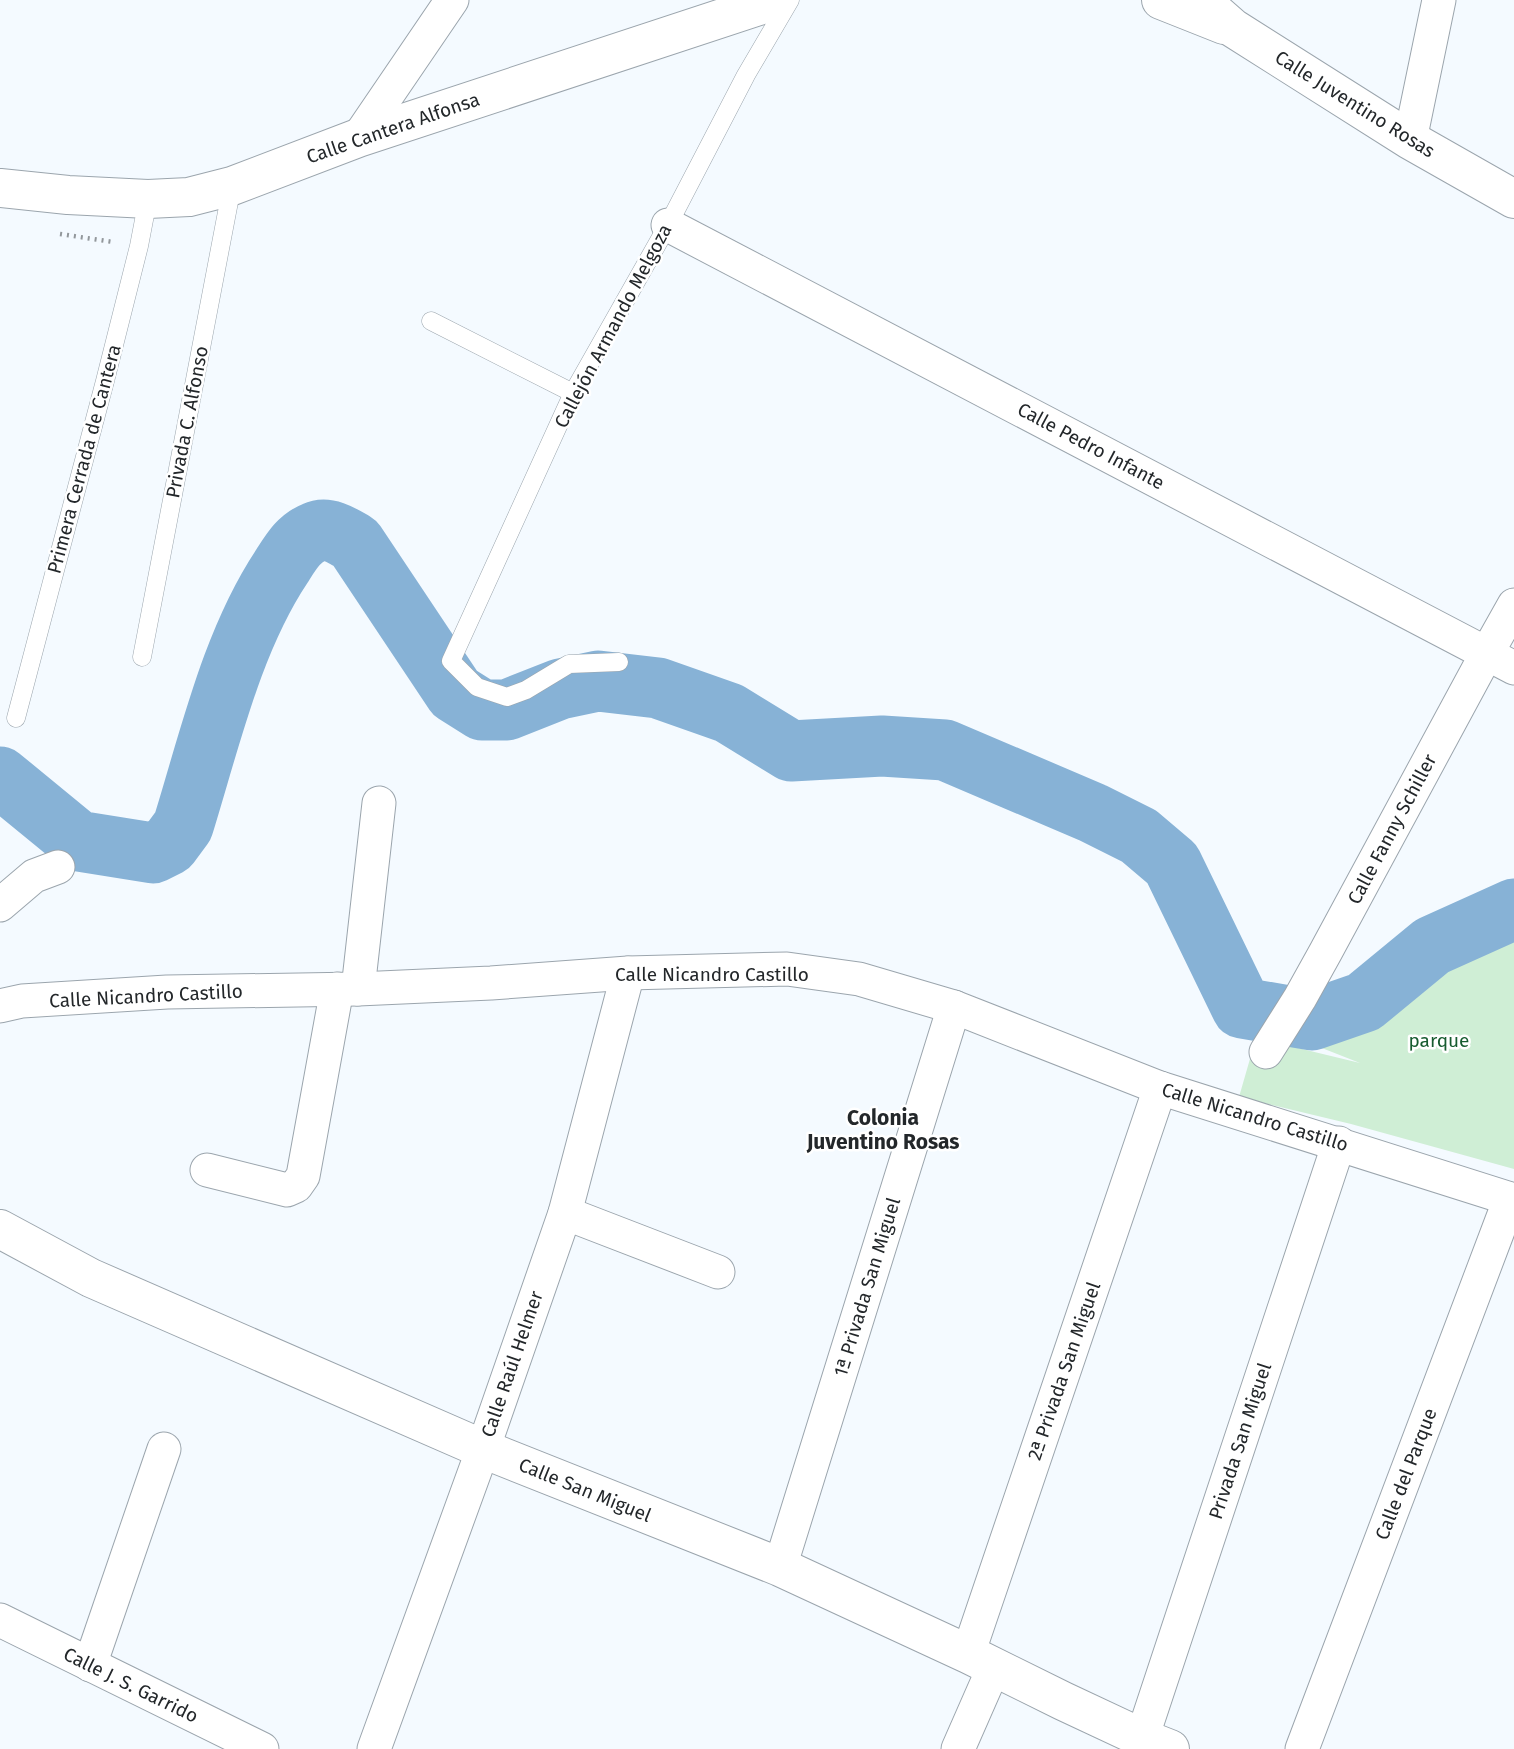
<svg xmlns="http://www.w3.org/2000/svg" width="1514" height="1749" viewBox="0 0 1514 1749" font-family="'Fira Sans',sans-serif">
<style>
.green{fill:#cfeed5}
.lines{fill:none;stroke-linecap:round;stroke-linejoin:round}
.river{stroke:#87b2d6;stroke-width:61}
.lane-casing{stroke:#9ba5ad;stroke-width:19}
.street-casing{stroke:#9ba5ad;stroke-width:35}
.secondary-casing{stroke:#9ba5ad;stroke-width:40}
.path{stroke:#92979b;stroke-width:4.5;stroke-dasharray:2 5;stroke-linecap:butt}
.lane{stroke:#fff;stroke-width:18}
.street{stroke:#fff;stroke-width:33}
.secondary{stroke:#fff;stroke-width:38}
.labels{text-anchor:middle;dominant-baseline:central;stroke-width:5;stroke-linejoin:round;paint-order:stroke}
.street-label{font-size:19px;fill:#23272a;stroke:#fff}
.park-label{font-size:19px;fill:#165b2f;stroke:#fff}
.neighbourhood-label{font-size:21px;font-weight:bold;fill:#23272a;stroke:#fff}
</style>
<rect width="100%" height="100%" fill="#f4faff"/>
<polygon class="green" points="1514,909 1514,1169 1351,1124 1239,1097 1256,1038 1360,1063 1304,1041 1312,1020 1364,1002 1432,946"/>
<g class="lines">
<path class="river" d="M0,777L78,841L153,853L169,845L183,826C210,739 232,641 282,566C291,552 299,538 315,532C328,526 343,536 355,543L455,693L482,710H507L560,689L598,681L658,688L729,713L791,751L882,746L945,750L1093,813L1139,836L1172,864L1242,1008L1312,1020L1364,1002L1432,946L1514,909"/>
<defs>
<g id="lane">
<polyline points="431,321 573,393"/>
<polyline points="142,657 232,186"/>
<polyline points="619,662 569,664 526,690 507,697 477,687 451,661 573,393 668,225 746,75 790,0"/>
<polyline points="16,718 105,381 139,246 148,199"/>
</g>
<g id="street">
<polyline points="358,138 452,0"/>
<polyline points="1410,140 1439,0"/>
<polyline points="668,225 1514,668"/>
<polyline points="0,905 34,876 58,867"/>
<polyline points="358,989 379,803"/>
<polyline points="0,1006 22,1001 167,992 358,989 491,983 628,973 787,969 859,979 954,1007 1160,1088 1514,1200"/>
<polyline points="1266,1052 1300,998 1325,953 1487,653 1514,605"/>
<polyline points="207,1170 287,1190 296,1186 303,1176 337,989"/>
<polyline points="565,1213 718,1272"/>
<polyline points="780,1567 954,1007"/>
<polyline points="0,1620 262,1749"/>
<polyline points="968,1654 1160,1088"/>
<polyline points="90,1665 164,1449"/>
<polyline points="1142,1738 1339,1143"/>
<polyline points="374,1749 483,1449 565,1213 628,973"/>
<polyline points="958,1749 994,1667"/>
<polyline points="1302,1749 1510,1199"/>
</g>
<g id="secondary">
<polyline points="1161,0 1224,25"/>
<polyline points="1201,0 1233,28 1410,140 1514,199"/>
<polyline points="0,188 68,195 148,199 189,197 232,186 358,138 777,0"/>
<polyline points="0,1229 91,1278 483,1449 780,1567 968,1654 1063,1701 1142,1738 1170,1749"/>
</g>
</defs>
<use href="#lane" class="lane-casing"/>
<use href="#street" class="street-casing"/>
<use href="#secondary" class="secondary-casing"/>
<polyline class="path" points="60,234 113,242"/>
<use href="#lane" class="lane"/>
<use href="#street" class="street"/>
<use href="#secondary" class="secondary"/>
</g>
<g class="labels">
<g class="street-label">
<text transform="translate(1355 104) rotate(32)">Calle Juventino Rosas</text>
<text transform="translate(393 128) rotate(-19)">Calle Cantera Alfonsa</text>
<text transform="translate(613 326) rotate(-62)">Callejón Armando Melgoza</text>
<text transform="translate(187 422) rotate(-79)">Privada C. Alfonso</text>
<text transform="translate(1091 446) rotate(28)">Calle Pedro Infante</text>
<text transform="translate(84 459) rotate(-75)">Primera Cerrada de Cantera</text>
<text transform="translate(1392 829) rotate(-62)">Calle Fanny Schiller</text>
<text x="712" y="974">Calle Nicandro Castillo</text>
<text transform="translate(146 996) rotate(-3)">Calle Nicandro Castillo</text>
<text transform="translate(1255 1117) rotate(17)">Calle Nicandro Castillo</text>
<text transform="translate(867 1287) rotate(-73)">1ª Privada San Miguel</text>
<text transform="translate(512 1364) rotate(-71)">Calle Raúl Helmer</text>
<text transform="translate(1064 1371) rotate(-71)">2ª Privada San Miguel</text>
<text transform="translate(1240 1441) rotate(-72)">Privada San Miguel</text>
<text transform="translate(1406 1474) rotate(-69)">Calle del Parque</text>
<text transform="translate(585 1490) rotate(22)">Calle San Miguel</text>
<text transform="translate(131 1685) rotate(26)">Calle J. S. Garrido</text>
</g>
<g class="park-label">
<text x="1439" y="1040">parque</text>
</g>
<g class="neighbourhood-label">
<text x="883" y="1118">Colonia<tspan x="883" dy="24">Juventino Rosas</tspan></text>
</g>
</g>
</svg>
